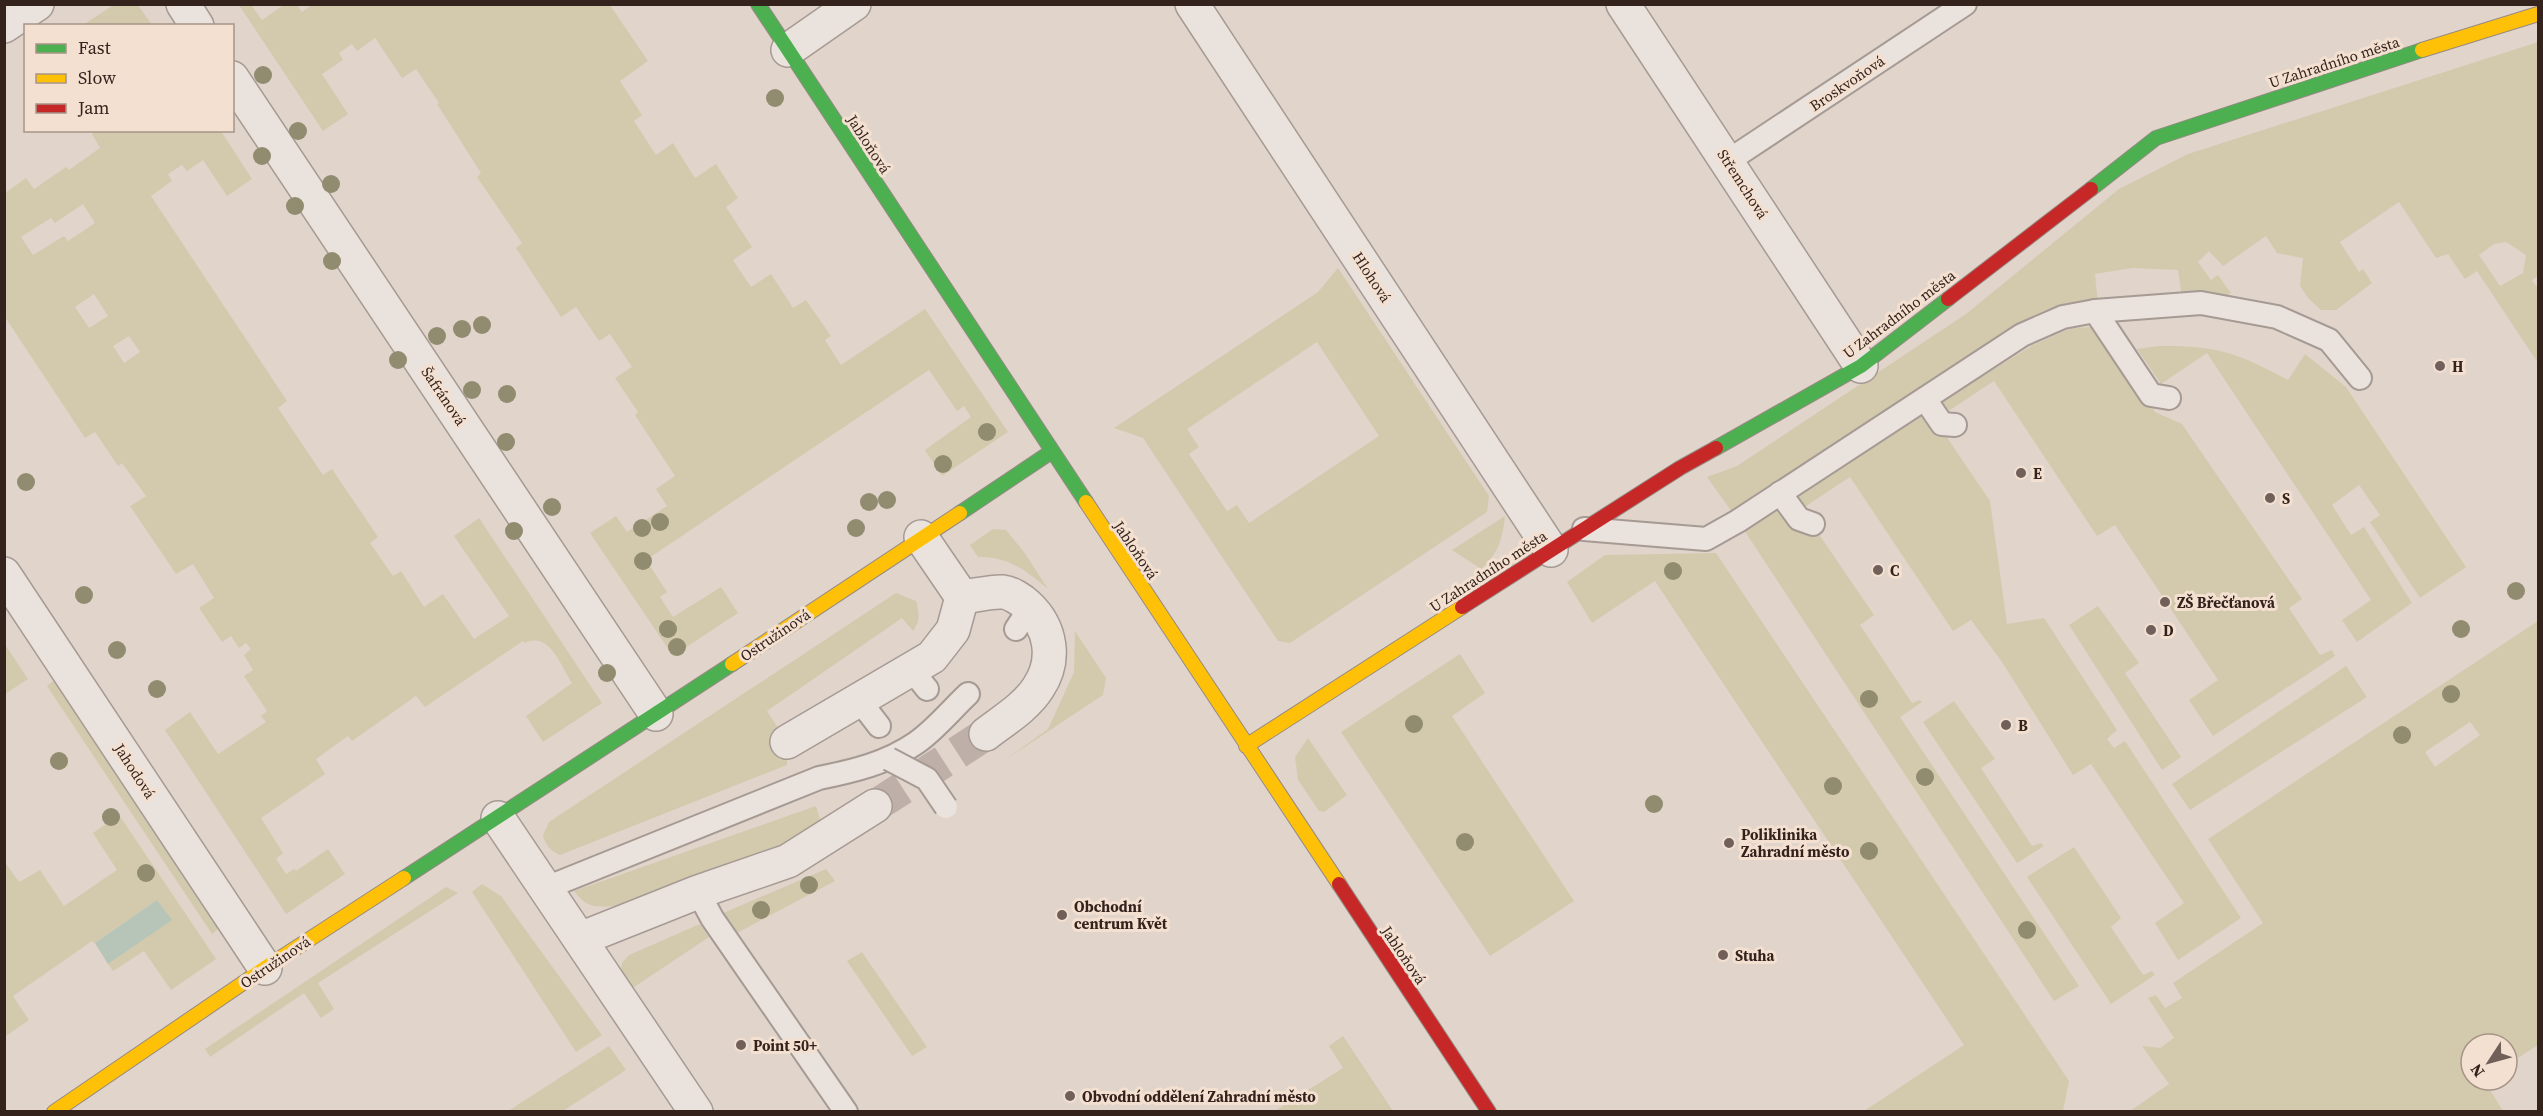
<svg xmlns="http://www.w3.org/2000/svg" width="2543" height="1116" viewBox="0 0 2543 1116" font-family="'Source Serif 4',serif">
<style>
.green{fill:#d3caae;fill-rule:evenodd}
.water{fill:#b6c5b7}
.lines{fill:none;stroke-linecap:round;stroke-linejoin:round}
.street-tunnel{stroke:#beb0a8;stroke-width:33;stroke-dasharray:33 16;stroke-linecap:butt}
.lane-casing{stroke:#a69a94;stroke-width:26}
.street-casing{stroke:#a69a94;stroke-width:36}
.fast-casing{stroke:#968a84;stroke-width:16}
.slow-casing{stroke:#968a84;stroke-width:16}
.jam-casing{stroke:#968a84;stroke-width:16}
.lane{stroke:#eae2dc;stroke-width:22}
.street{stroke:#eae2dc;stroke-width:33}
.fast{stroke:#4caf50;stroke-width:14}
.slow{stroke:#ffc107;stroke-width:14}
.jam{stroke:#c62828;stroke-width:14}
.lane-bridge-casing{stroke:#a69a94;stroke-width:26;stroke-linecap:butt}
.lane-bridge{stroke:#eae2dc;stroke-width:22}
.tree{fill:#918b70}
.poi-dot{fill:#71605a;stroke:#f3e0d0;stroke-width:2}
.labels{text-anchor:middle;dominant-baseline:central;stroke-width:6;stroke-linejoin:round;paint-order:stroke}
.street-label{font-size:15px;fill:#34221d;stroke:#f3e0d0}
.poi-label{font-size:15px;font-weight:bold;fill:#34221d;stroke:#f3e0d0;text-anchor:start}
</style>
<rect width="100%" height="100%" fill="#e1d4cb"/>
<g class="green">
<polygon points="115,4 138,5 152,25 83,25"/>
<polygon points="285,4 297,5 302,12 313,4 610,5 648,61 620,81 642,115 634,121 656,155 673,143 695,178 716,164 738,198 726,207 752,247 733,260 751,287 771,274 793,308 806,300 831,336 825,340 841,365 925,309 1008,432 942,476 925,450 971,417 964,406 957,411 929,370 646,560 667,592 660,597 673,617 721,587 738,613 673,656 590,533 616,516 627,532 667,506 656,489 675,476 635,415 638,412 615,378 632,367 610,334 599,341 576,307 561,317 516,248 522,243 477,177 481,173 437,104 439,103 416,69 402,78 375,38 357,51 352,44 339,53 343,60 322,74 348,114 323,131 239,5 251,5 262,20"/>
<path d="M2538,42V276L2532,280L2538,289V363L2477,271L2465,279L2448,254L2436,258L2399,202L2340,242L2359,272L2363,269L2372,283L2336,310H2321L2309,299L2300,286L2303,258L2277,253L2266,236L2223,266L2209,251L2198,262L2211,280L2218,275L2231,293L2220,299L2182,297L2178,270L2132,268L2095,274L2098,304L2044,311L1734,515L1707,477L1737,466L1966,314L2119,189L2188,154ZM2506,242L2526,255L2523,273L2500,286L2479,255L2494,244Z"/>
<path d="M97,131H221L252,179L227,196L203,160L187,171L182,165L168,174L172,181L151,196L287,401L278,408L323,475L332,469L378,537L370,543L393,576L401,571L424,607L443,594L474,639L509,616L454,536L479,518L602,703L543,742L526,716L572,683C561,667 550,631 525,643L523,641L425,707L416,696L352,741L348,736L316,759L325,774L261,818L283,853L276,859L286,874L294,869L296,871L328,849L345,874L286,914L165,730L190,712L218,754L266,722L261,716L267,711L244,676L253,670L244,655L251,649L246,643L239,648L231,636L222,642L199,608L214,598L193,564L176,574L130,506L146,496L122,463L118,466L95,432L85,438L5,317V193L26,178L34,189L66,167L69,170L100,148L92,134ZM83,204L95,223L68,241L64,236L33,255L21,237L51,218L55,223ZM94,294L108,316L89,328L75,307ZM129,336L140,352L124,363L113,346Z"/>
<path d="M1338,268L1489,496L1487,512L1290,643L1278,641L1143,438L1114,428L1318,292ZM1317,342L1379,436L1249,523L1237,505L1227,511L1189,454L1199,447L1187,429Z"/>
<polygon points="2091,327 2105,336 2155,412 2182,424 2302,599 2289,608 2320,655 2332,650 2335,656 2213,736 2189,700 2218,680 2115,525 2097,536 1994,381 1947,412 1940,402 2035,344 2072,328"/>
<path d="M2158,346C2216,345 2238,353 2288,380L2305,354L2346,387L2466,567L2420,598L2370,522L2380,515L2359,485L2332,505L2351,535L2364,527L2412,603L2357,642L2342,620L2371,600L2207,353L2161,384L2137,349Z"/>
<polygon points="1929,411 1990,501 2007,624 2044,618 2117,730 2107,739 2114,748 2125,741 2241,918 2178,960 2155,923 2184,903 2091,764 2073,775 2002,662 1971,620 1953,631 1850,477 1803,508 1796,498"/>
<polygon points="1781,506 1816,530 1874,615 1860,625 1912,703 1920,700 1922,702 1900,717 2079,986 2054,1001 1744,530"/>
<path d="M1505,516C1503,537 1498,555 1481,569L1452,550Z"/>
<path d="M993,529L1006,530L1024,552L1048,589C1027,571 1008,556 978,557L970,545Z"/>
<polygon points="1716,553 2069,1081 2063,1111 1919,1112 1917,1110 1864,1111 1964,1045 1655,581 1592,623 1567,582 1605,555"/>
<path d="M896,593L916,601C919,613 921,620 913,631L902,618L767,711L787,742V765L560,855C549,850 546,846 543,835L549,822Z"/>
<polygon points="2098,606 2139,663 2125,673 2181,757 2162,770 2069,625"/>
<path d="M2538,621V1045L2507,1065V1044H2471V1080H2484L2503,1111H2130L2169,1084L2142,1046L2160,1048L2174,1038L2148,998L2156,995L2165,1008L2182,998L2173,983L2263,923L2208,839ZM2470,722L2480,735L2435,767L2425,752Z"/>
<polygon points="1075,631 1106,678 1103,695 1005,760 1048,729 1074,672"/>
<polygon points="4,643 28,679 5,694 4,694"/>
<polygon points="1460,654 1485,693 1452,716 1574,901 1490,956 1341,732"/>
<polygon points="2346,666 2367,697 2190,810 2172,784"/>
<polygon points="59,677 223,925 212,934 47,686"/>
<polygon points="1954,701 1995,759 1981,768 2032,846 2041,843 2044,846 2017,863 1923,722"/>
<polygon points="1308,738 1347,795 1324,812 1319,811 1298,780 1295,757"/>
<path d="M816,806L822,826C774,849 725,867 676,885C652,894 622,910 596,906C585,905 581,899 574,891Z"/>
<polygon points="119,815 216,959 171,990 144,951 113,971 108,964 171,920 157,900 95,943 92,941 13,996 29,1020 6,1036 4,861 19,882 40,870 64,906 117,870 93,833"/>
<polygon points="2074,847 2121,918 2111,927 2143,975 2152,971 2155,975 2111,1004 2027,877"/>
<polygon points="826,869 835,881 735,934 721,914"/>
<polygon points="482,884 501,896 602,1035 576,1052 472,892"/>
<polygon points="446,887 458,893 318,983 334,1009 321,1018 304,993 210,1057 205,1049"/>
<polygon points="700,924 709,937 628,991 619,977 622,963 629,955"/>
<polygon points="862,952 927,1047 912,1056 847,961"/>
<polygon points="1343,1036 1393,1111 1275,1111 1343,1068 1329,1046"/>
<polygon points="609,1046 626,1070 563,1111 508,1111"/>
</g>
<polygon class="water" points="157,900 172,920 108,964 95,943"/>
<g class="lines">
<polyline class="street-tunnel" points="875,806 986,734"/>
<defs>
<g id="lane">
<polyline points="1728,161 1965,4"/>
<polyline points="2095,311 2151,395 2169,398"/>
<polyline points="1925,399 1942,424 1955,425"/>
<polyline points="1780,493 1799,519 1813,524"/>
<polyline points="1584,529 1706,539 1738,521 2022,335 2063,317 2095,311 2201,303 2277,317 2329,340 2360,378"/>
<polyline points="1016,629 1030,608"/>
<polyline points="911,669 927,689"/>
<polyline points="859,700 879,726"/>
<path d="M546,888L819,778C854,771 887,763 916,743C935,730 951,710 968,694"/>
<polyline points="698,892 712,918 846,1112"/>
</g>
<g id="street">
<polyline points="183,4 197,26"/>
<polyline points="1192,4 1551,550"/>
<polyline points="1623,4 1861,366"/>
<polyline points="4,26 37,4"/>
<polyline points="788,50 854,4"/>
<polyline points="232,78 656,714"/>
<path d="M921,537L962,597C975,596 991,591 1003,592C1011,593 1022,600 1027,605C1051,627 1057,660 1038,688C1026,707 1004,720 986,734"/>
<polyline points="4,574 265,968"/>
<polyline points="787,742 932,657 953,630 962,597"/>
<polyline points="498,818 696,1112"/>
<polyline points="580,939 698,892 788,861 875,806"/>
</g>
<g id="fast">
<polyline points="758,4 1086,502"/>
<polyline points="2091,189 2156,138 2422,50"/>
<polyline points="1716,448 1861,366 1948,299"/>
<polyline points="960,513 1051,452"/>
<polyline points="404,878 732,664"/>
</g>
<g id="slow">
<polyline points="2422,50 2538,14"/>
<polyline points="1086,502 1339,884"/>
<polyline points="732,664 960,513"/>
<polyline points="1246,746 1462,607"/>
<polyline points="54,1112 265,968 404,878"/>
</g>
<g id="jam">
<polyline points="1948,299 2091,189"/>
<polyline points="1462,607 1680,468 1716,448"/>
<polyline points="1339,884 1489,1112"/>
</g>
</defs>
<use href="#lane" class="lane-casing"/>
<use href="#street" class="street-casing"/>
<use href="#fast" class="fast-casing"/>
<use href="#slow" class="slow-casing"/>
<use href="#jam" class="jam-casing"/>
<use href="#lane" class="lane"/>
<use href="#street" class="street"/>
<use href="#fast" class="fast"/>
<use href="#slow" class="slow"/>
<use href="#jam" class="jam"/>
<defs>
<polyline id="lane-bridge" points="889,759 927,779 946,807"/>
</defs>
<use href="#lane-bridge" class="lane-bridge-casing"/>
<use href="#lane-bridge" class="lane-bridge"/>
</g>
<g class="tree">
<circle cx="263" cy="75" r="9"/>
<circle cx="775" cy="98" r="9"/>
<circle cx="298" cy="131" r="9"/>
<circle cx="262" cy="156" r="9"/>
<circle cx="331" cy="184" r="9"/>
<circle cx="295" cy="206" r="9"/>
<circle cx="332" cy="261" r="9"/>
<circle cx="482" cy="325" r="9"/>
<circle cx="462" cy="329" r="9"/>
<circle cx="437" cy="336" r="9"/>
<circle cx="398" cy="360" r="9"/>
<circle cx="472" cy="390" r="9"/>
<circle cx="507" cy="394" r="9"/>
<circle cx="987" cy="432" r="9"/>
<circle cx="506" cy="442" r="9"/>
<circle cx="943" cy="464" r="9"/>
<circle cx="26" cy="482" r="9"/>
<circle cx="887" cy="500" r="9"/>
<circle cx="869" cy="502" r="9"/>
<circle cx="552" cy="507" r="9"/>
<circle cx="660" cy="522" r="9"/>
<circle cx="642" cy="528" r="9"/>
<circle cx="856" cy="528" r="9"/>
<circle cx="514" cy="531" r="9"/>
<circle cx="643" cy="561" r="9"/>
<circle cx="1673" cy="571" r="9"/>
<circle cx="2516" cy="591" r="9"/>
<circle cx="84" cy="595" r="9"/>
<circle cx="668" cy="629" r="9"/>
<circle cx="2461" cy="629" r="9"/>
<circle cx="677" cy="647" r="9"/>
<circle cx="117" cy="650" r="9"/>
<circle cx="607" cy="673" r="9"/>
<circle cx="157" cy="689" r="9"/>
<circle cx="2451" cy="694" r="9"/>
<circle cx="1869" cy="699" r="9"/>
<circle cx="1414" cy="724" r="9"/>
<circle cx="2402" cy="735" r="9"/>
<circle cx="59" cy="761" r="9"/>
<circle cx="1925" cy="777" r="9"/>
<circle cx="1833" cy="786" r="9"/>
<circle cx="1654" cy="804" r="9"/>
<circle cx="111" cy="817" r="9"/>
<circle cx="1465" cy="842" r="9"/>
<circle cx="1869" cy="851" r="9"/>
<circle cx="146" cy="873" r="9"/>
<circle cx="809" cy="885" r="9"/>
<circle cx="761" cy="910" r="9"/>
<circle cx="2027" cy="930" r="9"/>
</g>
<g class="poi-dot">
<circle cx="2440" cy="366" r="6"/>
<circle cx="2021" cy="473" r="6"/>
<circle cx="2270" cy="498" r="6"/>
<circle cx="1878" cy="570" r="6"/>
<circle cx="2165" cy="602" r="6"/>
<circle cx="2151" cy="630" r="6"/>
<circle cx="2006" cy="725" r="6"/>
<circle cx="1729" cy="843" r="6"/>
<circle cx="1062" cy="915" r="6"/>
<circle cx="1723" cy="955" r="6"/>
<circle cx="741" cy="1045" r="6"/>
<circle cx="1070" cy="1096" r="6"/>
</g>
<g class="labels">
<g class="street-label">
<text transform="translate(2334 62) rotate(-18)">U Zahradního města</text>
<text transform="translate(1847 83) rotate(-34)">Broskvoňová</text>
<text transform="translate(869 144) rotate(57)">Jabloňová</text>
<text transform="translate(1743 184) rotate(57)">Střemchová</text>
<text transform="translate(1372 277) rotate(57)">Hlohová</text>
<text transform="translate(1899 314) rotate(-37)">U Zahradního města</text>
<text transform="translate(444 396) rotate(56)">Šafránová</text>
<text transform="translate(1136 550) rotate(56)">Jabloňová</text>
<text transform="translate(1488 571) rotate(-33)">U Zahradního města</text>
<text transform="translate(775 635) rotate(-34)">Ostružinová</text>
<text transform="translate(135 771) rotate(57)">Jahodová</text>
<text transform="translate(1404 955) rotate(56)">Jabloňová</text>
<text transform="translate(275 962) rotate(-34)">Ostružinová</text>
</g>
<g class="poi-label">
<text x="2452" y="366">H</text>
<text x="2033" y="473">E</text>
<text x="2282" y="498">S</text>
<text x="1890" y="570">C</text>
<text x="2177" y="602">ZŠ Břečťanová</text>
<text x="2163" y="630">D</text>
<text x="2018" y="725">B</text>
<text x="1741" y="834">Poliklinika<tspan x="1741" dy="17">Zahradní město</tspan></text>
<text x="1074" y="906">Obchodní<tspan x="1074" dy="17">centrum Květ</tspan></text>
<text x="1735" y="955">Stuha</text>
<text x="753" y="1045">Point 50+</text>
<text x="1082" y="1096">Obvodní oddělení Zahradní město</text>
</g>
</g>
<rect width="2543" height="1116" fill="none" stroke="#34221d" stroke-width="12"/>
<rect x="24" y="24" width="210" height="108" fill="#f3e0d0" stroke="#a79488" stroke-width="1.5"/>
<rect x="36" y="44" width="30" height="9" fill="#4caf50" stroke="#a79488" stroke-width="1.5"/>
<text x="78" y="54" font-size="18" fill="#34221d">Fast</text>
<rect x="36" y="74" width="30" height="9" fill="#ffc107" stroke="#a79488" stroke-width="1.5"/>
<text x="78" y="84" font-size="18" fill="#34221d">Slow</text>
<rect x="36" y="104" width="30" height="9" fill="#c62828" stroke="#a79488" stroke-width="1.5"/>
<text x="78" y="114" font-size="18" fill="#34221d">Jam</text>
<g transform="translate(2489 1062) rotate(234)"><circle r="28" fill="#f3e0d0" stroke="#a79488" stroke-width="1.5"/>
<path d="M0-4.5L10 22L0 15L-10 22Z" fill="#71605a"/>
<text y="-9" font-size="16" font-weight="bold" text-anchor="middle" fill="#34221d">N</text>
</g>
</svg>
